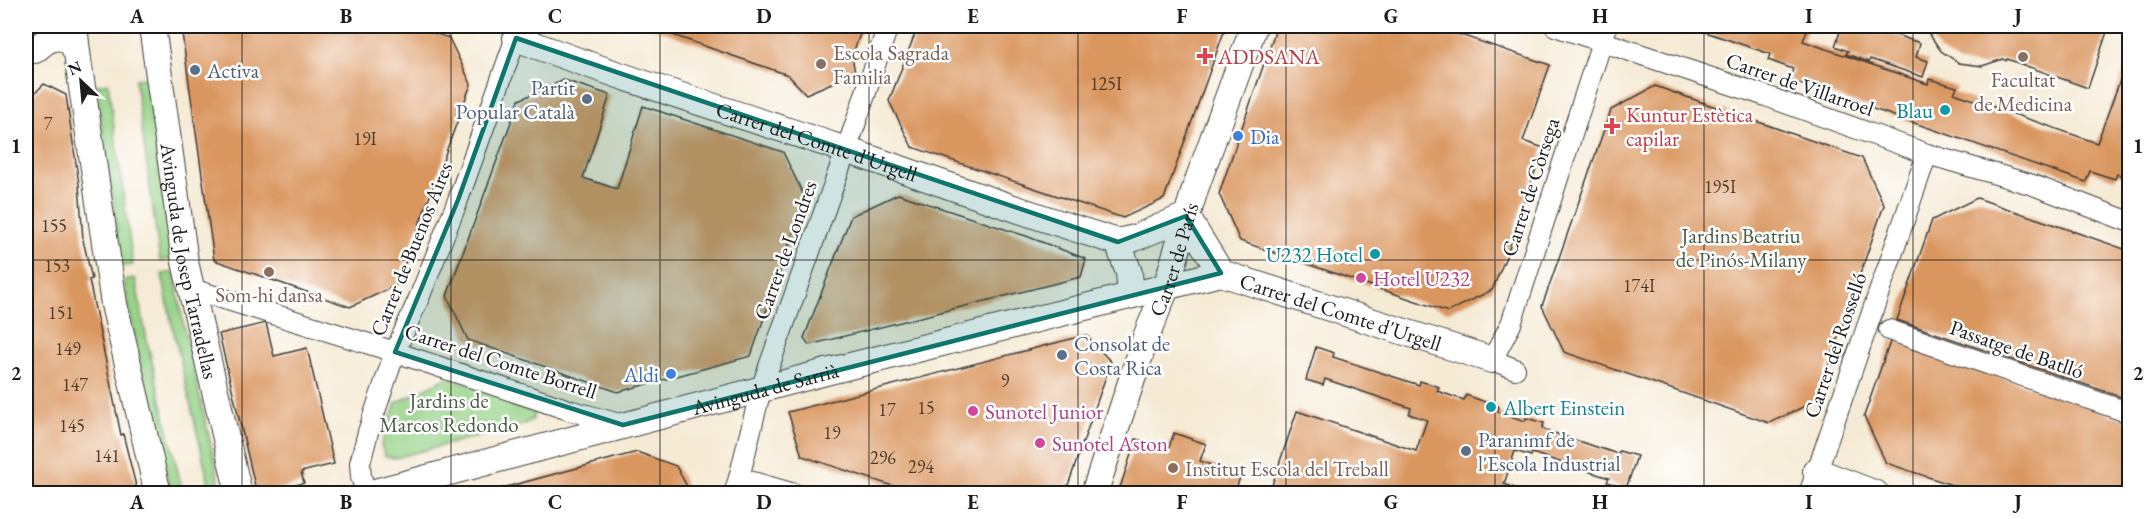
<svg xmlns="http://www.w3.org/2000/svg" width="2155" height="519" viewBox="0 0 2155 519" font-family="'EB Garamond',serif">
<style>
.green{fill:#96d388;stroke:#597852;stroke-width:1.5}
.building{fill:#da965e}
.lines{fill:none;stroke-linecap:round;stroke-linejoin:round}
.minor-casing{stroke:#3d3b38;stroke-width:22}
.major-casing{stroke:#3d3b38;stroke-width:28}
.minor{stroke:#fff;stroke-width:20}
.major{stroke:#fff;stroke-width:26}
.marked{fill:#0f766e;fill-opacity:0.2;stroke:#0f766e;stroke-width:4.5;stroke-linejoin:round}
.grid{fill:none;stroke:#1c1c1c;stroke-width:1.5;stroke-opacity:0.55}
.health-dot{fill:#e0444e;stroke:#fff;stroke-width:2}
.education-dot{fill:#8d6e63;stroke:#fff;stroke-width:2}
.service-dot{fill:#5c6f8a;stroke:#fff;stroke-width:2}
.culture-dot{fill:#0f9aa8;stroke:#fff;stroke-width:2}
.shop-dot{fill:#3f7fe0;stroke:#fff;stroke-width:2}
.hotel-dot{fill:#d1479c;stroke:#fff;stroke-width:2}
.labels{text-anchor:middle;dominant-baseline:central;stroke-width:5;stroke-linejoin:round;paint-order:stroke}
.number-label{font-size:18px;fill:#4c3a2c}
.education-label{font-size:21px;fill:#785e54;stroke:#fff;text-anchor:start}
.health-label{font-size:21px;fill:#be3a42;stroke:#fff;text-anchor:start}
.service-label{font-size:21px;fill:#4e5e75;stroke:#fff;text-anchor:start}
.street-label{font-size:21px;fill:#1c1c1c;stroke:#fff}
.culture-label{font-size:21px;fill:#0d838f;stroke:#fff;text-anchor:end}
.shop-label{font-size:21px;fill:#366cbe;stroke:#fff;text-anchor:start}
.park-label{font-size:21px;fill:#475c42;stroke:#fff}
.hotel-label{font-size:21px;fill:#b23c85;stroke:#fff;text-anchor:start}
.neatline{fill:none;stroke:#1c1c1c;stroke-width:2}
.grid-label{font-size:20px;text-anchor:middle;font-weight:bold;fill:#1c1c1c}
</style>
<rect width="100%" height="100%" fill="#fff"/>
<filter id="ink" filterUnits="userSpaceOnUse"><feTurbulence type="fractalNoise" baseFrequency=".0167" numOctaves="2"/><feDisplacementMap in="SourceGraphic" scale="12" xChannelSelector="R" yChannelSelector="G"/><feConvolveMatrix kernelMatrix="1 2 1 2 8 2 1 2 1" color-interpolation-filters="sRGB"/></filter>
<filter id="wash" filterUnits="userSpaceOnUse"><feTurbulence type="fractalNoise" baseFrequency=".008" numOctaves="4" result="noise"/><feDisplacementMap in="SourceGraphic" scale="24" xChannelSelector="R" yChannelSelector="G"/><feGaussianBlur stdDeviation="1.35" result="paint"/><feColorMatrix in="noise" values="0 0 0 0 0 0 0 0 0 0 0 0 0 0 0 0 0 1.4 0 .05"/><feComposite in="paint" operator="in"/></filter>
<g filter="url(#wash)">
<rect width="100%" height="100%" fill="#f5ead4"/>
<g class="green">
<polygon points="147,78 172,259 160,261 135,79"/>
<polygon points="108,83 133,265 122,266 96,85"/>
<polygon points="174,272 183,322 220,485 210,488 172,325 162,274"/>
<polygon points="135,278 147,341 183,493 171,493 136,344 124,280"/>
<polygon points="448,377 531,405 534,411 533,419 525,424 395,458 385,456 381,445 396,403"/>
</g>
<g id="blocks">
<g class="building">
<polygon points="181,26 412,26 449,38 471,84 397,285 350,307 214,260"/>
<polygon points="647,26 863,26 852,56 855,73 806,94 788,75"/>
<polygon points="918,26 1226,26 1164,199 1123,218 912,147 889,101"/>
<polygon points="1277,26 1434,26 1550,65 1523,141 1544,148 1520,211 1508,252 1492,290 1448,312 1240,241 1219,194"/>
<polygon points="1688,26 1809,26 1803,41 1928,84 1929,79 1957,87 1954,93 2097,143 2130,53 2130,138 2127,146 2130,147 2130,178 2117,174 2115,179 2090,171 2086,182 1789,80 1793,69 1768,60 1770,54"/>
<polygon points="1842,26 1869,26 1920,43 1916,57 1928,61 1923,77 1870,59 1869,62 1846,54 1848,51 1835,46"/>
<polygon points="1911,26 2109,26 2088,88 2007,59 2006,61 2003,59 1982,66 1959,63 1941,51 1927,31"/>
<polygon points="564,80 610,95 583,178 617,189 643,106 783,152 805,198 751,356 618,392 468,340 447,296 507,133 519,100"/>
<polygon points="44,84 66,95 79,184 83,240 92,279 89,280 121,435 123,434 138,494 26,494 26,102"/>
<polygon points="1655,86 1862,158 1884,205 1816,401 1769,423 1564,352 1542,306 1611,110"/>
<polygon points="898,194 1026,236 1086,259 1081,277 809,345 804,338 851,216"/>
<polygon points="1977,198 2130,251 2130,400 1897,320 1932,220"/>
<polygon points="266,323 274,356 307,348 334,464 301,472 304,483 257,494 219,334"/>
<polygon points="1086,335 1111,362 1065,494 917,494 802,456 788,412"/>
<polygon points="1891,339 2130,421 2130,494 1979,494 1886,463 1864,416"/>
<polygon points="1316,347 1334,353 1333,357 1419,385 1420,381 1439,387 1437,391 1464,400 1466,395 1499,407 1498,412 1525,421 1526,418 1544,423 1542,429 1618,454 1619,451 1637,456 1626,489 1607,482 1609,478 1532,453 1531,456 1515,451 1504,484 1530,494 1269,494 1297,411 1416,451 1427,420 1409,414 1411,408 1325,379 1323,385 1306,380"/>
<polygon points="1174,433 1206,444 1200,461 1241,475 1234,494 1118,494 1136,439 1168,450"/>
<polygon points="637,452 676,466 691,494 480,494"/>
</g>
</g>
</g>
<g filter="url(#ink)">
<use href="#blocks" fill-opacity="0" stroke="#3d3b38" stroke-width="1.5"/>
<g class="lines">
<defs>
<g id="minor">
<polyline points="1555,26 1766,96 1927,154 2033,185 2130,222"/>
<polyline points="192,289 395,352 569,410 623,425"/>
<polyline points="1889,330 2130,413"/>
<polyline points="1515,369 1492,360 1511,324 1607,26"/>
<polyline points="739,478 795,494"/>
<polyline points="367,494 361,477 360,463 368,432 395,352 419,298 458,200 520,26"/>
<polyline points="734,494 739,478 761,389 855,125 888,26"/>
<polyline points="1809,494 1927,154"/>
</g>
<g id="major">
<polyline points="74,26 78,60 114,304 158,494"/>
<path id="s1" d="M152,26L185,262L239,494"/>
<path id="s2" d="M516,38C621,78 728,111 834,146C929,178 1022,213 1118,242L1135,238L1186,216"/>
<path d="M35,50C46,40 57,32 71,42L77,53"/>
<polyline points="1186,216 1221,273"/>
<polyline points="1118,242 1129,273 1131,295"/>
<polyline points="1816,471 1876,494"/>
<path id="s3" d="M367,494L826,372L1221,273L1492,360"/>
<path id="s4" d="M1094,494L1146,337L1166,288L1195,189L1254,26"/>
</g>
</defs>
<use href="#minor" class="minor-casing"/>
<use href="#major" class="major-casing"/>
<use href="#minor" class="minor"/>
<use href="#major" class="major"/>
</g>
</g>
<path class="marked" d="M516,38L1118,242L1186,216L1221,273L623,425L395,352L458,200Z"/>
<path class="grid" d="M242,26V494M451,26V494M660,26V494M869,26V494M1078,26V494M1286,26V494M1495,26V494M1704,26V494M1913,26V494M26,260H2130"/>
<g class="health-dot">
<path d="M1202 47h6v6h6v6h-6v6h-6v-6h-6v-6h6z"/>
<path d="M1609 117h6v6h6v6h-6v6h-6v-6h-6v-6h6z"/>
</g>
<g class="education-dot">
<circle cx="2023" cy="57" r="6"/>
<circle cx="821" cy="64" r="6"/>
<circle cx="269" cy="272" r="6"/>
<circle cx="1173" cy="468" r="6"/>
</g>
<g class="service-dot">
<circle cx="195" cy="70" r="6"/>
<circle cx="587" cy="99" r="6"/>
<circle cx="1062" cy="355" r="6"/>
<circle cx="1466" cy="451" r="6"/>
</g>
<g class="culture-dot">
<circle cx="1945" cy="110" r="6"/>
<circle cx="1375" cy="254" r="6"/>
<circle cx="1491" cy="407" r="6"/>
</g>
<g class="shop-dot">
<circle cx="1238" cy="136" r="6"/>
<circle cx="671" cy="374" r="6"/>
</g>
<g class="hotel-dot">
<circle cx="1361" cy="278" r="6"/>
<circle cx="973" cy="411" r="6"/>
<circle cx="1040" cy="443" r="6"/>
</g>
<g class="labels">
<g class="number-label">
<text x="1106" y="83">125I</text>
<text x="48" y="123">7</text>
<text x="365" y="138">19I</text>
<text x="1720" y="186">195I</text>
<text x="54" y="225">155</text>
<text x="57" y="265">153</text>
<text x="1639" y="285">174I</text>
<text x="61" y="312">151</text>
<text x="68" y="348">149</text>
<text x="1005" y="380">9</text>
<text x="75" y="384">147</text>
<text x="926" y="407">15</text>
<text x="887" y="409">17</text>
<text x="72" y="425">145</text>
<text x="832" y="432">19</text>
<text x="107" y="455">141</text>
<text x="883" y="457">296</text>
<text x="921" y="466">294</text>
</g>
<g class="education-label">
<text x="833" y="52">Escola Sagrada<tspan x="833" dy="24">Familia</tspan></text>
<text x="2023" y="79" text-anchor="middle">Facultat<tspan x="2023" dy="24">de Medicina</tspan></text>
<text x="269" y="294" text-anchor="middle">Som-hi dansa</text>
<text x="1185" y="468">Institut Escola del Treball</text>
</g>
<g class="health-label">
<text x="1218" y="56">ADDSANA</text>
<text x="1626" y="114">Kuntur Estètica<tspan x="1626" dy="24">capilar</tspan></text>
</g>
<g class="service-label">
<text x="207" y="70">Activa</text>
<text x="575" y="87" text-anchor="end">Partit<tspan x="575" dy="24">Popular Català</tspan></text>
<text x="1074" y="343">Consolat de<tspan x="1074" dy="24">Costa Rica</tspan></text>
<text x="1478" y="439">Paranimf de<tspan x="1478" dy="24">l'Escola Industrial</tspan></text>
</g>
<g class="street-label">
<text transform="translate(1800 84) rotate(19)">Carrer de Villarroel</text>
<text stroke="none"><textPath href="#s2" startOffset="318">Carrer del Comte d'Urgell</textPath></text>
<text transform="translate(1530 187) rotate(-72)">Carrer de Còrsega</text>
<text transform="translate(411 249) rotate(-68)">Carrer de Buenos Aires</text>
<text transform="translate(785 250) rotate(-70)">Carrer de Londres</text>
<text stroke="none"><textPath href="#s4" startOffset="248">Carrer de París</textPath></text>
<text stroke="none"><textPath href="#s1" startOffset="238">Avinguda de Josep Tarradellas</textPath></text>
<text stroke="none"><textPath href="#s3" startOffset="1008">Carrer del Comte d'Urgell</textPath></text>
<text transform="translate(1835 345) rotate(-71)">Carrer del Rosselló</text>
<text transform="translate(2017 349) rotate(19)">Passatge de Batlló</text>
<text transform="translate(501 361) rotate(18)">Carrer del Comte Borrell</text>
<text stroke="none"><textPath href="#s3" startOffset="412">Avinguda de Sarrià</textPath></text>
</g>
<g class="culture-label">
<text x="1933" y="110">Blau</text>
<text x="1363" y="254">U232 Hotel</text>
<text x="1503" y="407" text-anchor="start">Albert Einstein</text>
</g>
<g class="shop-label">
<text x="1250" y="136">Dia</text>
<text x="659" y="374" text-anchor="end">Aldi</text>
</g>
<g class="park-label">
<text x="1741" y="235">Jardins Beatriu<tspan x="1741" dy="24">de Pinós-Milany</tspan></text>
<text x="449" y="400">Jardins de<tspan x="449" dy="24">Marcos Redondo</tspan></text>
</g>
<g class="hotel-label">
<text x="1373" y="278">Hotel U232</text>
<text x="985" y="411">Sunotel Junior</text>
<text x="1052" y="443">Sunotel Aston</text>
</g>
</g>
<rect width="2155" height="519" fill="none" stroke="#fff" stroke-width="66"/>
<g transform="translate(81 81) rotate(334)" stroke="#ffffff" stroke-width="4.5" paint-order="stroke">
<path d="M0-4.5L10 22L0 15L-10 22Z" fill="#1c1c1c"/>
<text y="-9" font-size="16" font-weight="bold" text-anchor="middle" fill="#1c1c1c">N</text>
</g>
<rect x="33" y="33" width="2089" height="453" class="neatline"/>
<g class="grid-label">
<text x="137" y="23">A</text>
<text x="346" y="23">B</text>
<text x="555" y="23">C</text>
<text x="764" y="23">D</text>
<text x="973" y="23">E</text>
<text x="1182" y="23">F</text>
<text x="1391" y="23">G</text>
<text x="1600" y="23">H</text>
<text x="1809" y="23">I</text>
<text x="2018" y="23">J</text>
<text x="16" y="153">1</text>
<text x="2138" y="153">1</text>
<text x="16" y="380">2</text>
<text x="2138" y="380">2</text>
<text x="137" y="509">A</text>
<text x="346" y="509">B</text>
<text x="555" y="509">C</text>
<text x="764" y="509">D</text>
<text x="973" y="509">E</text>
<text x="1182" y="509">F</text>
<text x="1391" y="509">G</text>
<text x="1600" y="509">H</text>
<text x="1809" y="509">I</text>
<text x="2018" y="509">J</text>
</g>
</svg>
